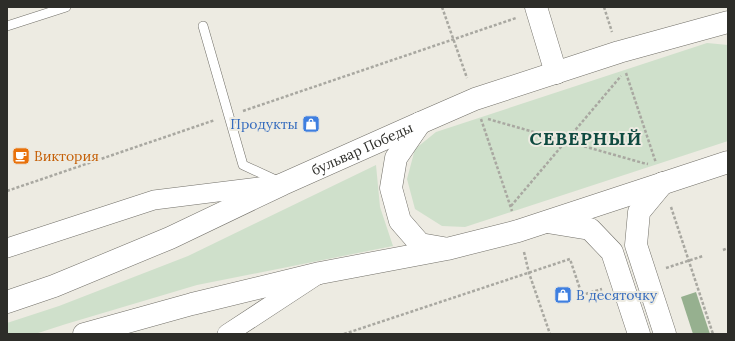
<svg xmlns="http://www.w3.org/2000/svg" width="735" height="341" viewBox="0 0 735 341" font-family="Lora,serif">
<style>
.green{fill:#cfe0cb}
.forest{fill:#96b08f}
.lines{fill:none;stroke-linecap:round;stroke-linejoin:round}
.service-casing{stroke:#727069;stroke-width:10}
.minor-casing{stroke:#727069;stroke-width:20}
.tertiary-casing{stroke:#727069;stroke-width:23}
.primary-casing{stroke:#727069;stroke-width:23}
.path{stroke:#a9a8a1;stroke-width:2.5;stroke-dasharray:3 2;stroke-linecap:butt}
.service{stroke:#fff;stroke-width:9}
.minor{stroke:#fff;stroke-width:19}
.tertiary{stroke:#fff;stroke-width:22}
.primary{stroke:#fff;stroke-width:22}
.labels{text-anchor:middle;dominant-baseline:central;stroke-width:4;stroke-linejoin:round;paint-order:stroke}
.shop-label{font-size:14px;fill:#366cbe;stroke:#edebe2;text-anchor:end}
.street-label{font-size:14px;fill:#2d2d29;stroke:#edebe2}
.food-label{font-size:14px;fill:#c56008;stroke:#edebe2;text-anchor:start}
.district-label{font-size:18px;font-weight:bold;letter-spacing:1px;fill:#0f4a40;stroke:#edebe2}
</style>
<rect width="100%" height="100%" fill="#edebe2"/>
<g class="green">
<polygon points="707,43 728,45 728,141 465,227 442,226 415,209 407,179 415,149 436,132"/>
<polygon points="376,165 380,207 393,246 197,285 66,324 35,334 7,334 7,323 59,306 188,256"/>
</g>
<polygon class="forest" points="696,292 710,334 693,334 681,297"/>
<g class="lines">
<defs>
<g id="service">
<polyline points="7,26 66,7"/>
<polyline points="203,26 243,165 278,181"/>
</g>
<g id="minor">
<polyline points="7,248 154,200 274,185"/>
<polyline points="227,334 314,277"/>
</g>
<g id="tertiary">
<polyline points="536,7 556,73"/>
<polyline points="663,183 639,212 636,245 665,334"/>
<polyline points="547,222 590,229 612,252 639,334"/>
</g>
<g id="primary">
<polyline points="420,123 396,158 391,188 400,221 420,244 443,248"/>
<path id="s1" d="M7,302L54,286L170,238L283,184L420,123L475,99L619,52L728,22"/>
<polyline points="84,334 192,304 320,273 447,249 518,231 728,162"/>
</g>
</defs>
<use href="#service" class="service-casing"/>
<use href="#minor" class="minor-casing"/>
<use href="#tertiary" class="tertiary-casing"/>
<use href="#primary" class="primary-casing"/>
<g class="path">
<polyline points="442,7 467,78"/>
<polyline points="604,7 612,32"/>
<polyline points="626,73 656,163"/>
<polyline points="243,111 516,18"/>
<polyline points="481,119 512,211"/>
<polyline points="488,119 643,163 648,164"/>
<polyline points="7,191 215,120"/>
<polyline points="511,206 621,76"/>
<polyline points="671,207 713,334"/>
<polyline points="723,250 728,248"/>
<polyline points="524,252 529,273 550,334"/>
<polyline points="666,268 703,256"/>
<polyline points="344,334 570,259 582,295 602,289"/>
</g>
<use href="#service" class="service"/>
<use href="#minor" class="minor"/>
<use href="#tertiary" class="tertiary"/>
<use href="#primary" class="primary"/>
</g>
<defs>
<symbol id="shop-square" viewBox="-11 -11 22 22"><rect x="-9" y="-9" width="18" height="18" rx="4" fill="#3f7fe0" stroke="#edebe2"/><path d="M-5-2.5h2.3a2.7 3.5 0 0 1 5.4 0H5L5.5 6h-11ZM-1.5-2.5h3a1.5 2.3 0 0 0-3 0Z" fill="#fff"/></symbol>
<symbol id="cafe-square" viewBox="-11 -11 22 22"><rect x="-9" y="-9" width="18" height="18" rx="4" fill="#e8710a" stroke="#edebe2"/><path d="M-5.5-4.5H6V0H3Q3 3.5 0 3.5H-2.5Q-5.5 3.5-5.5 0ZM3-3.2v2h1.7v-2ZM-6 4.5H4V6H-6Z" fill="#fff"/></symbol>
</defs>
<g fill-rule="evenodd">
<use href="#shop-square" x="301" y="114" width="20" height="20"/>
<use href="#cafe-square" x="11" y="146" width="20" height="20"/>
<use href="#shop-square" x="553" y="285" width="20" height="20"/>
</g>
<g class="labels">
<g class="shop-label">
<text x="298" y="124">Продукты</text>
<text x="576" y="295" text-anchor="start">В десяточку</text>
</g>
<g class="street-label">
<text stroke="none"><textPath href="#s1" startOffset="387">бульвар Победы</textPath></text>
</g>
<g class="food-label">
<text x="34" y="156">Виктория</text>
</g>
<g class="district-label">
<text x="586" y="138">СЕВЕРНЫЙ</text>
</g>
</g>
<rect width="735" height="341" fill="none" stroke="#2d2d29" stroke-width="16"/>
</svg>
